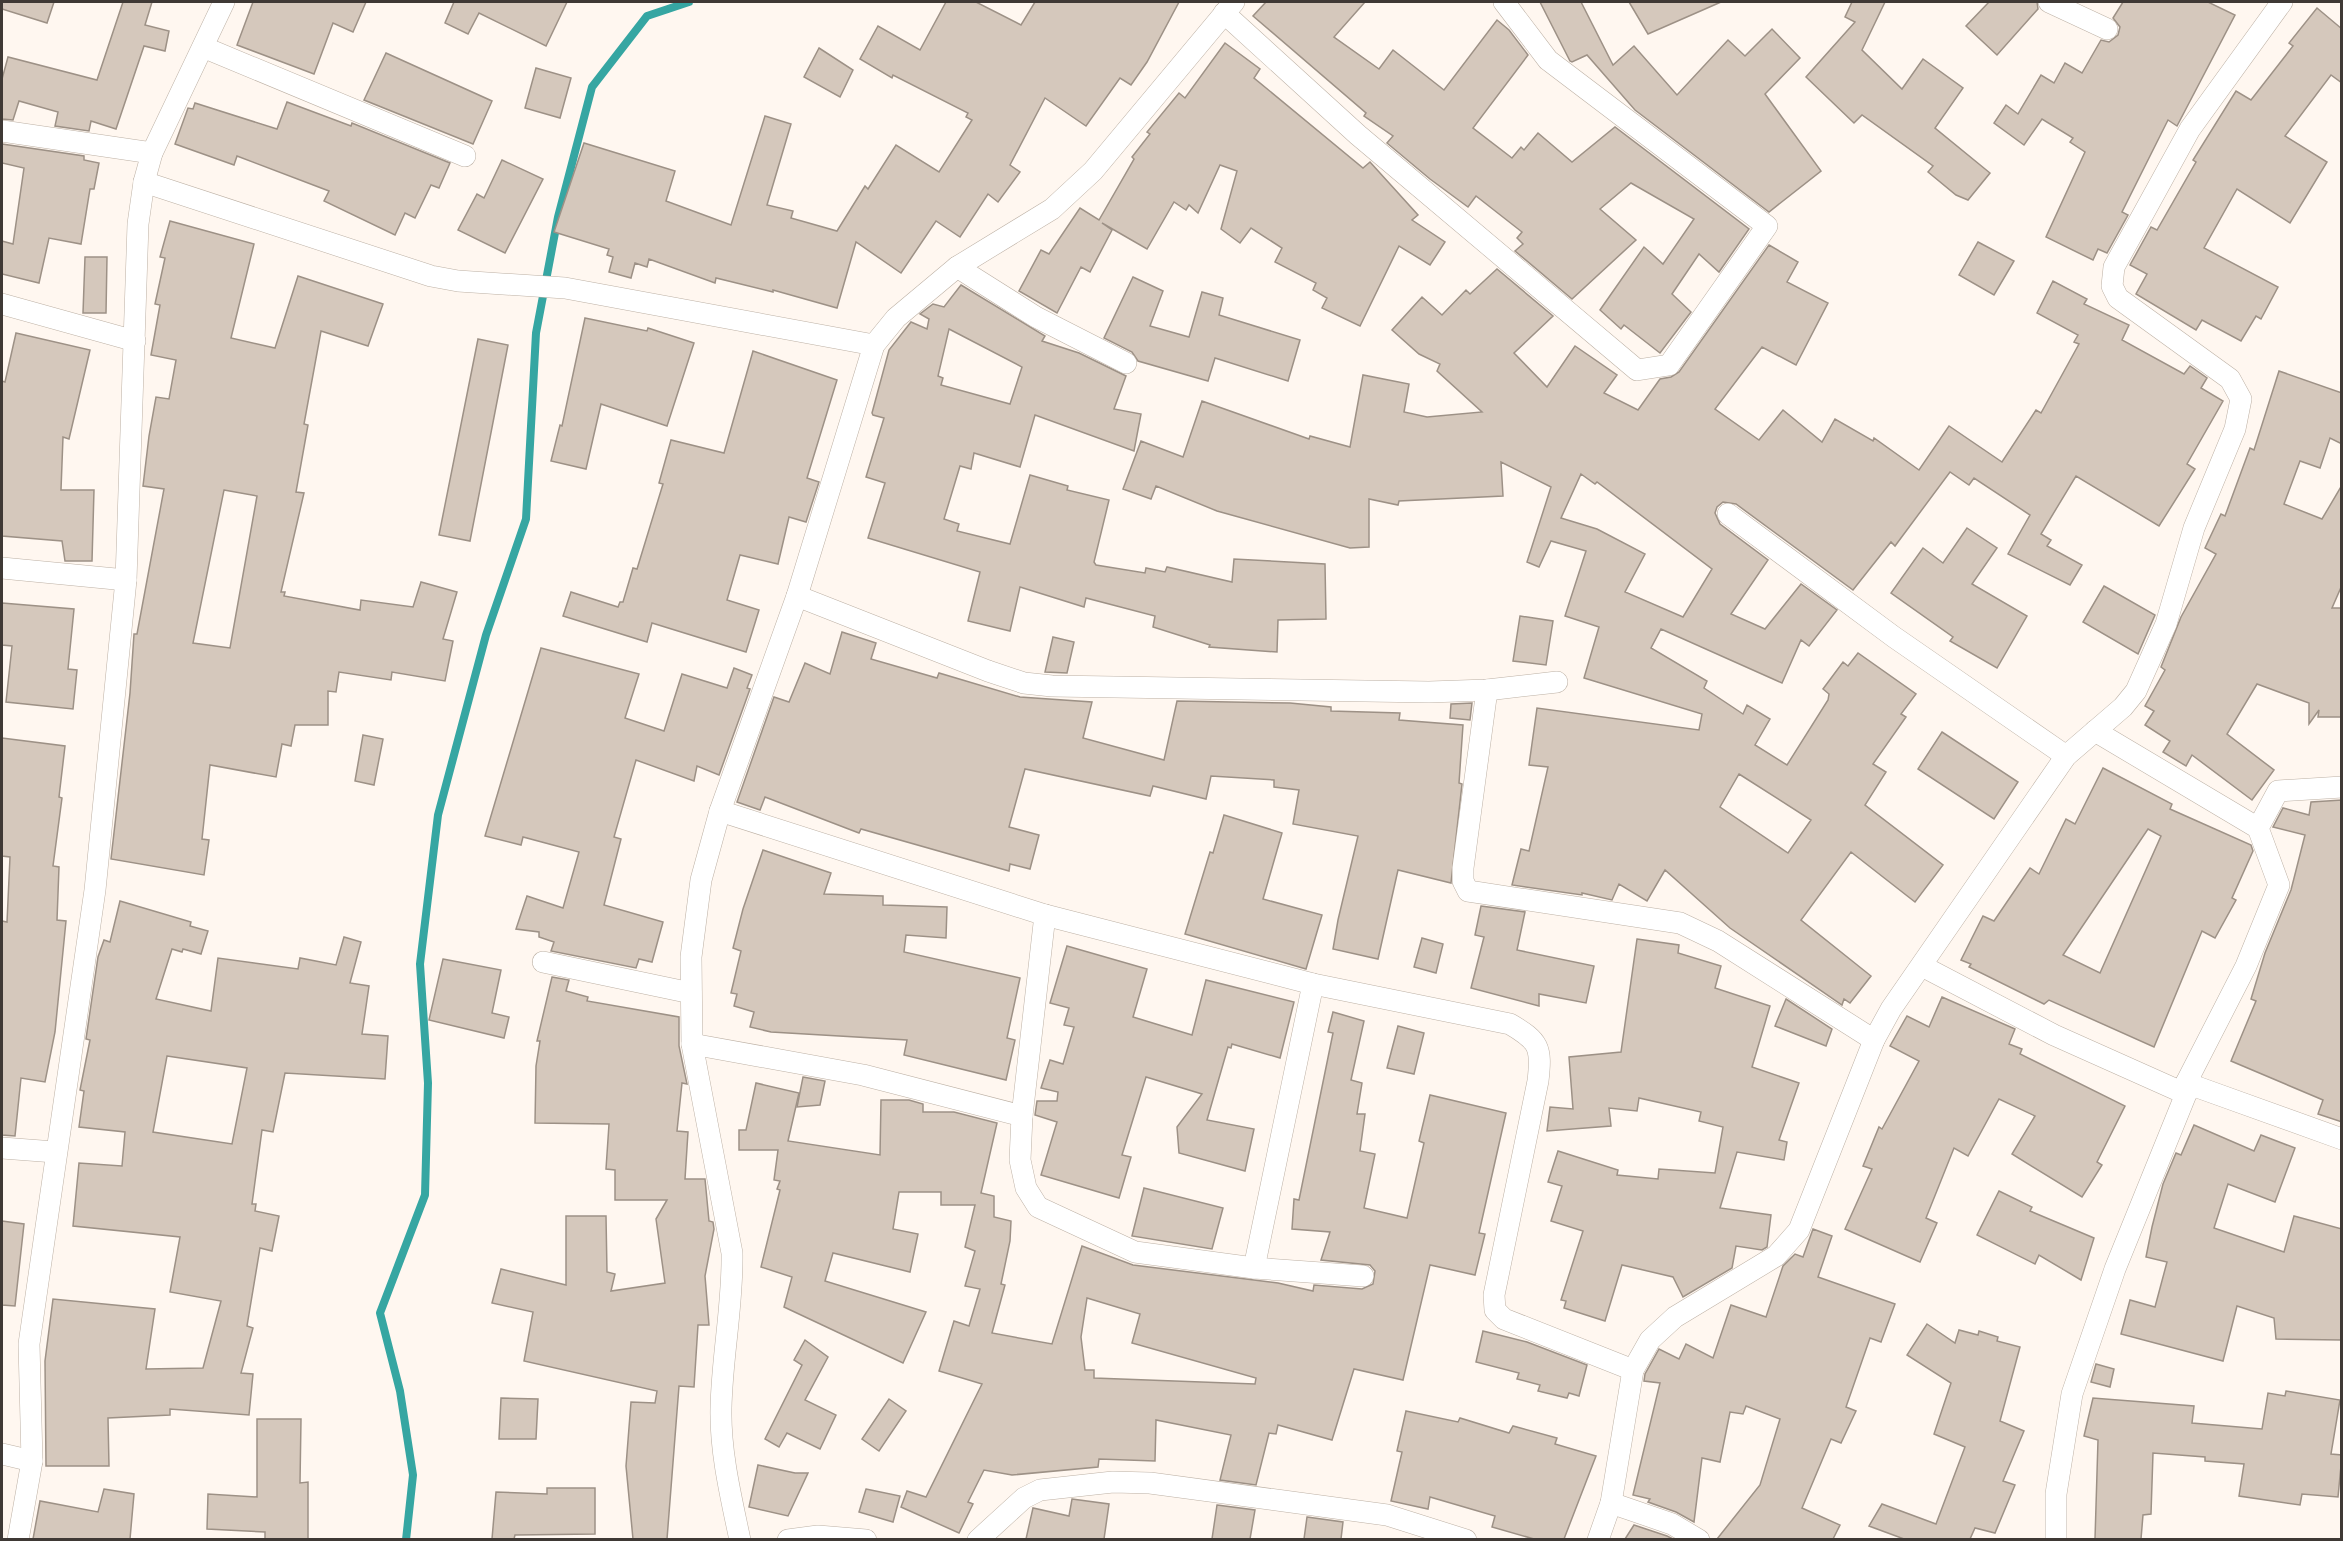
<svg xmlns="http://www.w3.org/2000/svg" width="2343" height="1541" viewBox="0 0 2343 1541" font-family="Merriweather,serif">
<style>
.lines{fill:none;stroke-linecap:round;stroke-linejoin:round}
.stream{stroke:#36a6a2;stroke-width:8}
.building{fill:#d5c8bc;stroke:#9d9186;stroke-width:1.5;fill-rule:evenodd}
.minor-casing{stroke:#bdb1a5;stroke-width:22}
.minor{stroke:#fff;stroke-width:21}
</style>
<rect width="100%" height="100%" fill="#fff7f0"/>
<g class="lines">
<polyline class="stream" points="406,1540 413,1475 400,1391 380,1313 425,1195 428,1083 420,964 438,815 486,635 526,519 536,333 558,217 592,87 647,16 689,2"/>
</g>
<g class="building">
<polygon points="2,2 54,2 47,23 2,9"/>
<polygon points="123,2 152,2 145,25 169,31 165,51 144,46 116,129 91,121 89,131 55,126 58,112 19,101 13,120 2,119 2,79 8,57 97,80"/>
<polygon points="253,2 366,2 353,32 333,23 314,74 237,45"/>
<polygon points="454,2 567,2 546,46 479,13 468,34 445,23"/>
<polygon points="946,2 976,2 1021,25 1035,2 1179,2 1147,62 1131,85 1120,78 1086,126 1045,98 1010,165 1020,172 998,202 988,194 960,237 936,221 901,273 856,242 837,308 773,290 773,292 716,278 715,283 649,259 647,267 635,263 631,278 609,272 613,257 607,255 609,249 554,232 584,143 675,171 666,201 731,225 765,116 791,124 767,205 793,211 791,218 837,231 865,186 868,189 896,145 939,172 972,120 966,117 968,113 893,75 892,78 860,59 878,26 920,50"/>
<polygon points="1266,2 1365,2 1334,37 1379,69 1393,50 1444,90 1497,20 1509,30 1528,55 1473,128 1512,158 1521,147 1524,150 1538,133 1572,162 1615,127 1749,229 1719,272 1699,254 1672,294 1691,312 1660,353 1624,325 1621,329 1600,310 1644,247 1663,264 1694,219 1631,183 1600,209 1636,240 1572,299 1515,251 1523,244 1517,238 1522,232 1476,196 1468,207 1430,179 1387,143 1393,136 1364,116 1366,113 1253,16"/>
<polygon points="1540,2 1581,2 1613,65 1634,46 1677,95 1728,40 1745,56 1772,29 1800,58 1765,94 1821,171 1769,212 1635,110 1587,55 1572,62 1570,61"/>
<polygon points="1629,2 1721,2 1648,34"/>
<polygon points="1852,2 1885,2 1862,50 1902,89 1923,59 1963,88 1935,128 1990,173 1968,200 1956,195 1928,172 1933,166 1862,115 1854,123 1806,77 1855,22 1845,17"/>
<polygon points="1989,2 2037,2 2038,9 1997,55 1966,26"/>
<polygon points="2123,2 2208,2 2235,15 2177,126 2168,120 2122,212 2128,215 2107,253 2098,249 2093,260 2046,237 2085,152 2070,142 2073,138 2042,119 2024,145 1994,123 2006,105 2018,114 2041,75 2054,83 2065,63 2082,73 2101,40 2109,42 2118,35 2120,27 2113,18"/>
<polygon points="2317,8 2342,29 2342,83 2331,75 2285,136 2327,162 2290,223 2237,189 2204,248 2278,287 2261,319 2256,316 2241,341 2202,320 2196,330 2136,294 2147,274 2130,265 2151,227 2157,230 2196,162 2193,160 2236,91 2251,100 2293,46 2289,43"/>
<polygon points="1225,43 1260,69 1254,78 1363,168 1370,162 1418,215 1412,220 1445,242 1430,265 1399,246 1360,326 1322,308 1327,298 1313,290 1316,283 1275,262 1282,248 1251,228 1240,243 1221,229 1237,171 1220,165 1198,213 1189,205 1186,210 1174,202 1147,249 1102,223 1112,230 1090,272 1081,267 1057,313 1019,291 1041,250 1049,254 1080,208 1099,220 1134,159 1132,157 1150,134 1147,132 1179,93 1185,98"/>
<polygon points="819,48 853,70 840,97 804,77"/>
<polygon points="386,53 492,101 473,144 364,100"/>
<polygon points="536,68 571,78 560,118 525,108"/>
<polygon points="287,102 351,126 352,123 450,163 439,188 431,185 415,218 405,213 395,235 324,201 329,191 237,156 234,165 175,144 188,108 193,109 195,103 277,129"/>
<polygon points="2,144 84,156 84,160 99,163 94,189 90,189 81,244 49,238 39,283 2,274 2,241 13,244 24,168 2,163"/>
<polygon points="502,160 543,179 505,253 458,230 477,194 484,198"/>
<path d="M170,221L254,244L231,338L275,348L298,276L383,304L368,346L321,331L304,424L308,425L296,492L304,493L281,592H285L284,596L360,610L361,600L413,607L421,582L457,592L443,639L453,641L445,681L392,672L391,680L339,672L336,692L328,691V725H295L291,746L282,744L276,777L210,765L202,839L209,840L204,875L111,859L130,693L134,634H137L164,489L143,486L149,436L156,397L169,399L176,360L151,355L160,305L155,304L165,258L160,257ZM224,490L257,496L230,648L193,643Z"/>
<polygon points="1978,242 2014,261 1994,295 1959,275"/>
<path d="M1769,245L1798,262L1787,282L1828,303L1796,365L1762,347L1715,409L1759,440L1783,410L1822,442L1835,419L1873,441L1874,438L1919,470L1949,426L2002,462L2036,410L2041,413L2079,344L2074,342L2078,335L2037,313L2053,281L2087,299L2084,304L2129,325L2122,340L2184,374L2190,366L2207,378L2201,388L2223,401L2187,464L2195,469L2159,526L2076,476L2041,534L2051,540L2047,546L2082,565L2070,585L2008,554L2030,515L1974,478L1969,485L1950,472L1895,546L1891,542L1853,590L1736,504L1723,502L1717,507L1715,513L1720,524L1768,560L1731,614L1765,629L1801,584L1837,610L1809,646L1801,640L1782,683L1661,629L1651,648L1707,681L1704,688L1743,714L1747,705L1770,719L1755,745L1787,765L1828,700L1829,694L1823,689L1843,662L1848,666L1858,653L1916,694L1901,714L1906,717L1873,764L1886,772L1865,805L1943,865L1915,902L1851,852L1801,920L1871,976L1850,1003L1844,999L1842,1005L1730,928L1665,870L1647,901L1619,884L1612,900L1582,893V895L1512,885L1521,849L1529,851L1548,767L1529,765L1537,708L1699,730L1702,714L1584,678L1599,627L1565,616L1586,551L1551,541L1539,567L1527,562L1551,487L1501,462L1503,496L1399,501L1398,505L1369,499V547L1350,548L1217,511L1156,486L1151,499L1123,489L1141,441L1183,457L1202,401L1309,439L1310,436L1350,447L1363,375L1409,384L1404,412L1427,417L1482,412L1437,371L1440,364L1419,354L1392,330L1422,297L1442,315L1466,290L1470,294L1497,269L1553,316L1514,353L1547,387L1575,346L1617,375L1604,393L1638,410L1660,379L1671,377L1679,372ZM1581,474L1595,484L1597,482L1712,569L1683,617L1625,592L1645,554L1597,529L1561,518ZM1739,774L1811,820L1788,853L1720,807Z"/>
<polygon points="85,257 107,257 106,313 83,313"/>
<polygon points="1133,277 1163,291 1150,326 1189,337 1202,292 1223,298 1219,315 1300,340 1288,381 1215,358 1208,381 1138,361 1132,352 1104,338"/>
<path d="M961,285L1045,336L1042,341L1079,353L1126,376L1114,409L1141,414L1134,451L1035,415L1020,467L974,453L971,469L960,466L944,519L959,524L957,531L1010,544L1030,475L1068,486L1067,490L1109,500L1094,562L1096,565L1145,573L1146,568L1165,572L1167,567L1232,582L1234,559L1325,564L1326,619L1278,620L1277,652L1209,647L1210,645L1153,627L1155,616L1086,598L1084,607L1020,587L1010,631L968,621L980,572L868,538L885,483L866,477L884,418L873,415L872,413L889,350L911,322L927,329L929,319L920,314L933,304L944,307ZM949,329L1022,367L1010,404L941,385L943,378L938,376Z"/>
<polygon points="585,318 647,331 648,328 694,343 667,426 601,404 586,469 551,461 560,425 562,426"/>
<polygon points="16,333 90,350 69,439 63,437 61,490 94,490 92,561 65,561 62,541 2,536 2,381 5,382"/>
<polygon points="478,339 508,345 470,541 439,535"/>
<polygon points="753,351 837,380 807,478 819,482 806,522 789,517 778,564 740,555 727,600 759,610 746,652 652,623 647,642 563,616 571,592 618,607 620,602 623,602 633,568 637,569 663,484 659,483 671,440 724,453"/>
<polygon points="2279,371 2342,393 2342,444 2330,438 2320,468 2300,461 2284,504 2322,519 2342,485 2342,585 2332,608 2342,608 2342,717 2318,717 2319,710 2309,724 2309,703 2257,684 2227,734 2274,770 2252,800 2192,755 2186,766 2163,752 2170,741 2145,725 2154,711 2145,706 2165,670 2161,667 2181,617 2216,554 2205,548 2221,514 2225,516 2250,448 2254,450"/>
<polygon points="1967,528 1997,548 1972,584 2027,616 1997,668 1950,641 1953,637 1891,593 1923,548 1943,563"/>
<polygon points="2104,586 2155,615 2138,654 2083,622"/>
<polygon points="2,603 74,609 68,669 77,670 73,709 6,702 12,646 2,645"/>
<polygon points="1520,616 1553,621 1546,665 1513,661"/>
<polygon points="842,632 876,643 871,659 937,678 939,673 1020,697 1092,702 1083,738 1164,760 1177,701 1290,703 1331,707 1331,711 1400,713 1399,720 1463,725 1459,783 1462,784 1451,883 1398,870 1378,959 1333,949 1338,920 1358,836 1293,824 1299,790 1274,787 1274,780 1211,776 1206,799 1153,786 1150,796 1025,769 1009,827 1039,835 1030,869 1010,864 1009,871 861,829 859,833 765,797 760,810 737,802 774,697 789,702 805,663 830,674"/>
<polygon points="1053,637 1074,642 1067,673 1045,672"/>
<polygon points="541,648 639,674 625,718 664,731 682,674 727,688 734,668 752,675 747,688 750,689 719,775 697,766 694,781 636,760 614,837 621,839 604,905 663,922 652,962 639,959 636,968 551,951 554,942 539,937 539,932 516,929 527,896 563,908 579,852 523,837 521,845 485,836"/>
<polygon points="1472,703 1470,720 1450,718 1451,704"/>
<polygon points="1942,732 2018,782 1994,819 1918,769"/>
<polygon points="363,735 383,739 374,785 355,781"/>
<polygon points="2,738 65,746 59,797 62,798 53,866 59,867 57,920 66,921 55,1032 45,1082 21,1078 15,1136 2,1135 2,921 7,922 10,857 2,856"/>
<path d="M2103,768L2172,804L2170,809L2251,845L2253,851L2232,898L2236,900L2215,938L2202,931L2154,1047L2049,1000L2044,1004L1969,967L1971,964L1961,960L1983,916L1994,921L2030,868L2039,874L2066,819L2075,824ZM2148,829L2161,836L2100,973L2063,955Z"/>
<polygon points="2342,800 2342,1122 2318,1114 2323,1100 2231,1061 2256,1001 2251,999 2265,953 2291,890 2305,835 2273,827 2283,808 2309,815 2311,802"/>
<polygon points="1224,815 1282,833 1263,899 1322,915 1306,969 1185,934 1210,852 1213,853"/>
<polygon points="763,850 831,873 824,894 883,896 883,905 947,907 946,938 906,935 904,952 1020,978 1007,1038 1015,1040 1006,1080 904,1055 907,1040 771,1032 750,1027 754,1012 734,1006 737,994 731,993 741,951 733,948 743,909"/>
<path d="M120,901L191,922L190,926L208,931L201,954L183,949L182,952L172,949L156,999L211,1011L218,958L298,969L300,958L336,965L344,937L361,942L350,983L369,986L362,1034L388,1036L385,1079L285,1073L273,1132L262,1130L252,1204H256L255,1211L279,1216L272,1251L260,1248L247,1326L253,1328L241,1373L253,1374L249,1415L170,1409V1415L108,1418L109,1466H46L45,1361L53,1299L155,1309L146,1369L203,1368L221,1301L170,1292L180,1237L73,1226L79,1163L122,1166L125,1132L79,1127L84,1091L80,1090L90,1040L86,1039L98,957L104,940L110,942ZM167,1056L247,1068L232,1144L153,1132Z"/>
<polygon points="1481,906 1525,912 1517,950 1594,966 1586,1003 1539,994 1539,1006 1471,988 1484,937 1475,935"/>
<polygon points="1422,938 1443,944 1436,973 1414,967"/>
<polygon points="1637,939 1679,945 1678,953 1721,966 1715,988 1770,1006 1752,1067 1799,1083 1779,1140 1787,1142 1784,1160 1737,1152 1720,1208 1771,1215 1767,1247 1762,1250 1736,1246 1732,1268 1683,1297 1673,1277 1622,1265 1605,1321 1564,1308 1566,1301 1561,1300 1583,1231 1551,1221 1562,1186 1548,1182 1558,1151 1618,1170 1617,1175 1658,1179 1659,1169 1715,1173 1723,1127 1699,1121 1701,1112 1639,1098 1637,1111 1609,1108 1611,1126 1547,1131 1550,1107 1573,1109 1569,1057 1621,1052"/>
<polygon points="1067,946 1147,969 1133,1017 1192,1035 1206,980 1294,1002 1280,1058 1232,1044 1231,1048 1228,1047 1207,1120 1254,1129 1245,1171 1179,1153 1177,1127 1202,1094 1146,1077 1122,1155 1131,1157 1119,1198 1041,1175 1057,1122 1035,1115 1037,1101 1057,1101 1058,1092 1041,1088 1050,1060 1063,1064 1074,1027 1064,1025 1069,1008 1050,1003"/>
<polygon points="443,959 501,970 492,1013 509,1017 504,1038 429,1020"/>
<polygon points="552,977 569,980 566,991 588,997 587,1001 679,1017 679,1046 687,1084 682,1083 677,1131 688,1132 685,1179 705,1179 709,1221 713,1222 714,1229 705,1276 709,1325 698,1325 694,1387 679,1386 667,1539 633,1539 626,1466 631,1402 655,1403 657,1391 524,1361 533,1312 492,1303 501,1269 566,1285 566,1216 606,1216 607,1272 615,1274 611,1291 665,1283 656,1219 667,1200 615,1200 615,1170 606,1169 609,1124 535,1123 536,1066 540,1041 537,1041"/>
<polygon points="1942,997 2015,1029 2009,1044 2022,1049 2020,1054 2125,1106 2097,1162 2102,1165 2082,1197 2012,1154 2035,1116 1999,1099 1968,1156 1954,1148 1926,1218 1937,1223 1920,1262 1845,1229 1872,1169 1863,1166 1879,1127 1882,1129 1919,1061 1890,1046 1907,1016 1929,1027"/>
<polygon points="1786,999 1832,1029 1826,1046 1775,1026"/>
<path d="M1333,1012L1364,1021L1351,1080L1362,1083L1357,1114H1365L1360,1151L1375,1154L1364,1208L1407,1218L1424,1143L1419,1141L1430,1095L1506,1113L1479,1233L1485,1234L1475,1275L1430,1265L1403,1380L1354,1369L1332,1440L1278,1425L1276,1434L1269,1433L1256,1485L1220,1480L1231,1435L1156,1420L1155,1461L1099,1459L1098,1467L1012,1475L984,1470L968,1502L973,1504L959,1533L901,1507L907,1491L926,1497L982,1384L939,1371L954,1321L969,1326L980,1289L965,1286L975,1251L965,1247L975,1205H941V1192H899L893,1229L918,1234L910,1272L833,1253L825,1281L926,1312L903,1363L784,1307L792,1277L761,1267L780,1190L777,1189L780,1181L774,1180L778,1150H739V1130H746L756,1083L799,1093L788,1141L880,1155L881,1100H909L923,1104V1112H954L997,1123L981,1193L994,1196V1217L1011,1221L1010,1241L1001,1284L1005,1285L992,1333L1052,1344L1082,1246L1133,1265L1278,1283L1313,1291L1314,1285L1362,1289L1373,1284L1375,1271L1370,1265L1321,1260L1330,1232L1292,1229L1294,1199L1299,1200L1333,1033L1328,1032ZM1087,1298L1140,1314L1132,1343L1256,1378L1255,1384L1094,1378V1370H1085L1081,1337Z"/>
<polygon points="1398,1026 1424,1033 1414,1074 1387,1068"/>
<polygon points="803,1077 825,1081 820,1105 797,1107"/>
<polygon points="2194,1125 2254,1151 2261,1135 2295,1148 2275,1202 2228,1184 2214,1228 2284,1252 2294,1216 2342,1229 2342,1340 2276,1339 2274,1318 2237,1306 2223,1361 2121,1334 2130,1300 2155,1307 2167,1262 2146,1257 2152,1227 2163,1184 2176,1153 2181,1155"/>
<polygon points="1144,1188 1223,1208 1212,1249 1132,1236"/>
<polygon points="1999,1191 2032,1207 2030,1211 2094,1238 2081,1280 2039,1255 2035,1264 1977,1235"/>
<polygon points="2,1221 24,1224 15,1306 2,1305"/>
<polygon points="1813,1229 1832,1236 1818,1277 1895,1304 1881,1342 1870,1338 1846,1407 1856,1411 1841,1443 1831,1439 1802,1508 1840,1525 1833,1539 1717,1539 1760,1485 1780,1419 1746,1406 1743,1414 1730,1412 1720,1462 1702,1458 1694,1522 1676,1512 1648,1502 1650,1499 1633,1495 1660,1383 1644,1381 1645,1374 1659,1349 1679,1359 1686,1344 1713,1358 1731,1305 1766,1317 1783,1266 1795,1254 1803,1257"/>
<polygon points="1927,1324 1955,1343 1959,1330 1978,1335 1979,1331 1998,1337 1997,1341 2020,1347 2000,1421 2024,1431 2003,1481 2015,1485 1995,1533 1975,1528 1970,1539 1904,1539 1869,1526 1882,1504 1936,1524 1965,1447 1934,1434 1951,1383 1907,1355"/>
<polygon points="1483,1331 1527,1342 1587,1365 1579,1396 1569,1393 1567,1398 1538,1391 1540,1385 1517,1379 1519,1373 1476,1362"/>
<polygon points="805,1340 828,1357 805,1400 836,1415 820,1449 787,1433 779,1447 765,1439 802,1365 794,1360"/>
<polygon points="2096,1364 2114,1369 2110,1387 2091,1382"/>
<polygon points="2286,1391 2340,1400 2331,1454 2342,1455 2338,1497 2302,1494 2300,1505 2239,1496 2244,1464 2205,1461 2205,1457 2153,1453 2151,1514 2143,1515 2141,1539 2095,1539 2098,1440 2084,1436 2093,1398 2194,1406 2192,1423 2262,1429 2268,1393 2285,1396"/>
<polygon points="501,1398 538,1399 536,1439 499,1439"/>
<polygon points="889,1399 906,1411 879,1451 862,1439"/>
<polygon points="1406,1411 1458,1422 1460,1418 1509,1433 1513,1426 1557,1438 1555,1444 1596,1456 1564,1539 1534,1539 1492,1527 1495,1516 1430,1497 1428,1509 1391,1501 1402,1452 1397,1451"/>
<polygon points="257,1419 301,1419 300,1483 308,1482 308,1539 265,1539 265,1532 207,1529 208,1494 257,1497"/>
<polygon points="758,1465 795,1473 808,1473 788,1516 749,1507"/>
<polygon points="547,1488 595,1488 595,1534 515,1535 514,1539 492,1539 496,1492 547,1494"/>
<polygon points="104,1489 134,1494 130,1539 33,1539 40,1501 98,1512"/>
<polygon points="866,1489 900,1496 893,1522 859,1512"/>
<polygon points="1072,1499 1109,1504 1104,1539 1026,1539 1033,1508 1069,1516"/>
<polygon points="1217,1505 1255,1510 1250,1539 1212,1539"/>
<polygon points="1307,1517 1343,1522 1341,1539 1304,1539"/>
<polygon points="1634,1525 1667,1536 1673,1539 1625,1539"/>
</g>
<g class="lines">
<defs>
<g id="minor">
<polyline points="2049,2 2107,29"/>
<polyline points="1224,13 1358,135 1637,370 1669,365 1767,226 1548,60 1504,2"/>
<polyline points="203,47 465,156"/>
<polyline points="2,131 152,153"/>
<polyline points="144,182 431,276 458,281 565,288 874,345"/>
<polyline points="957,267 1036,317 1126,363"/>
<polyline points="2,304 135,341"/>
<polyline points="1728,514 1894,637 2066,756"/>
<polyline points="2,568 126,580"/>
<polyline points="797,596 988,671 1024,683 1052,686 1429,692 1487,690 1557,682"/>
<polyline points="1487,690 1463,868 1463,881 1468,891 1680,923 1718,941 1874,1040"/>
<polyline points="2095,731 2258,828"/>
<path d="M720,811L1045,915L1313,984L1510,1024C1539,1041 1542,1047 1538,1081L1494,1295L1495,1310L1504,1319L1633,1370"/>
<polyline points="1045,915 1022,1116 1020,1160 1026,1188 1038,1207 1135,1252 1254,1268 1363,1276"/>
<polyline points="543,962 691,993"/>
<polyline points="1922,966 2054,1035 2186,1094"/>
<polyline points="692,1044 863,1075 1022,1116"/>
<polyline points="2186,1083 2342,1139"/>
<polyline points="2,1148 55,1152"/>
<polyline points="1254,1268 1313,984"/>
<polyline points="2,1454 32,1461"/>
<polyline points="1611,1503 1672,1524 1699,1540"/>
<polyline points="18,1540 32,1461 29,1344 95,890 126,580 138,224 144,182 152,153 224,2"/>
<path d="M740,1540C731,1497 720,1452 721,1408C722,1356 733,1305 732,1253L692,1044L691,957L701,880L720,811L797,596L874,345L896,318L957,267L1052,209L1093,171L1234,2"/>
<polyline points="788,1540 818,1536 866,1540"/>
<polyline points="978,1540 1024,1498 1040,1490 1113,1482 1150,1483 1387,1515 1466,1540"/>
<polyline points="1598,1540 1611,1503 1633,1370 1650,1340 1675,1317 1776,1256 1799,1230 1874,1040 1891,1009 2066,756 2123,707 2136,691 2166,624 2194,528 2235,429 2241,399 2230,379 2118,298 2112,286 2114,267 2190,129 2282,2"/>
<polyline points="2056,1540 2056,1494 2072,1394 2115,1269 2186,1094 2186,1083 2246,966 2279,885 2258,828 2278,791 2342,787"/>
</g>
</defs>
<use href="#minor" class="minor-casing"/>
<use href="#minor" class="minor"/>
</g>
<rect width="2343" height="1541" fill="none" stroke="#3f3935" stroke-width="6"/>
</svg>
